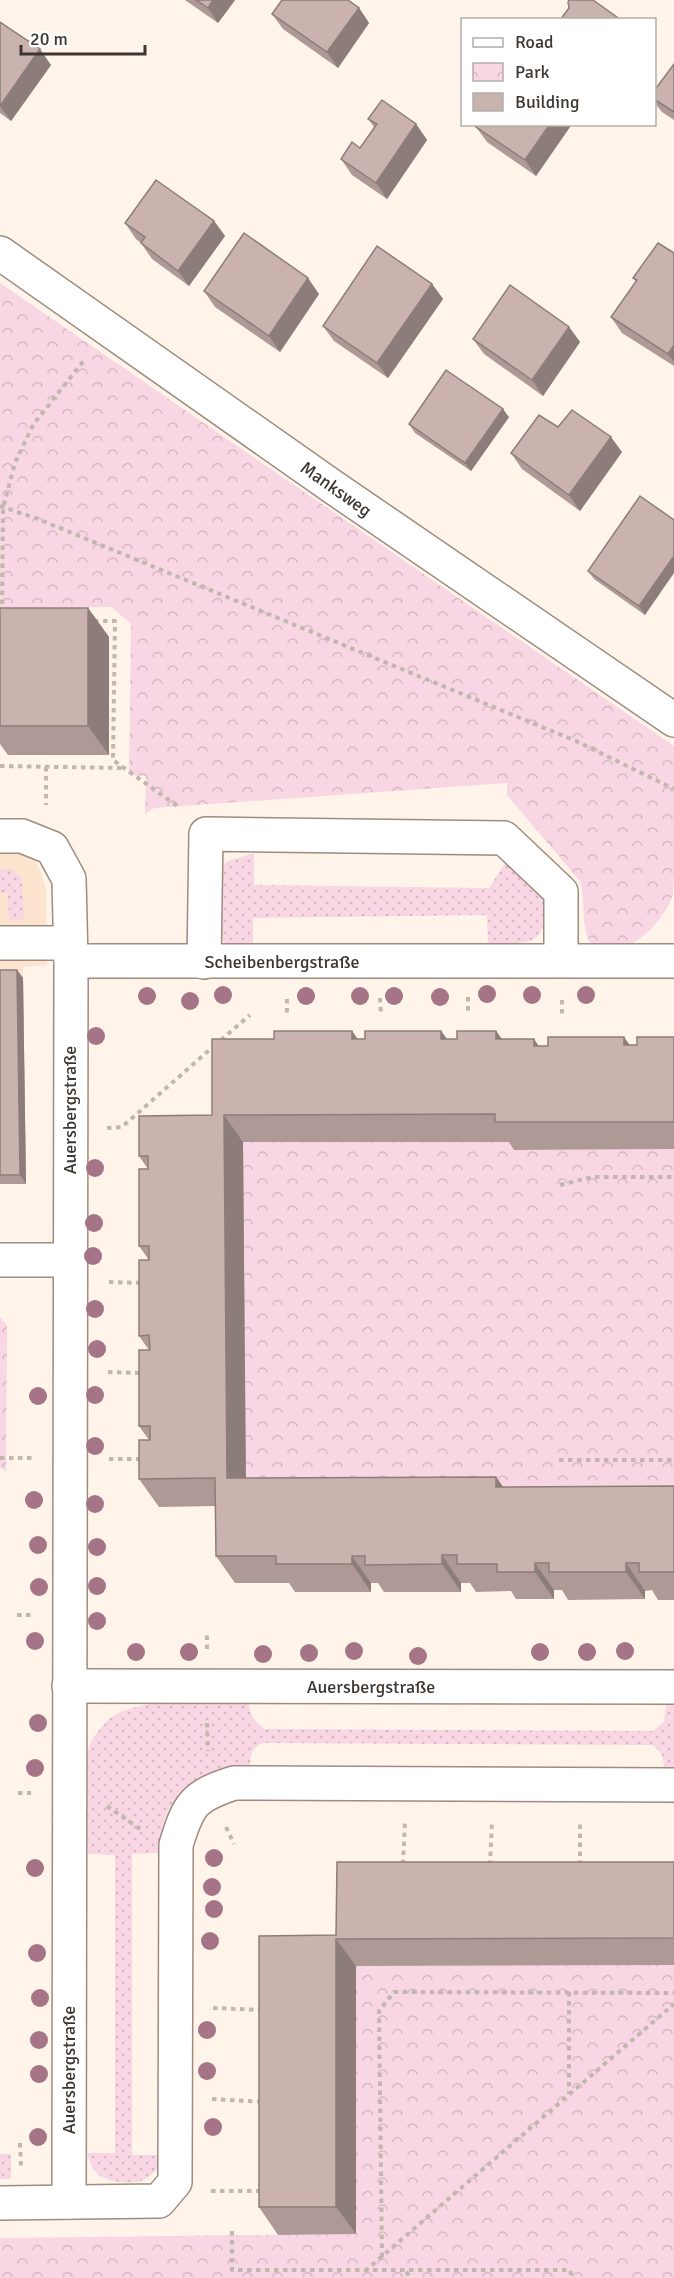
<svg xmlns="http://www.w3.org/2000/svg" width="674" height="2278" viewBox="0 0 674 2278" font-family="Signika,sans-serif">
<style>
.built{fill:#fce4cf}
.grass{fill:url(#grass-dots)}
.park{fill:url(#park-crowns)}
.lines{fill:none;stroke-linecap:round;stroke-linejoin:round}
.minor-casing{stroke:#9d8c7f;stroke-width:36}
.path{stroke:#c1b7ae;stroke-width:4;stroke-dasharray:4.5 4.5;stroke-linecap:butt}
.minor{stroke:#fff;stroke-width:33}
.tree{fill:#a57487}
.wall{fill:#ae9996}
.shaded-wall{fill:#8d7d7a}
.building{fill:#cab2af;stroke:#8d7d7a;stroke-width:1.5}
.labels{text-anchor:middle;dominant-baseline:central;stroke-width:5;stroke-linejoin:round;paint-order:stroke}
.street-label{font-size:18px;fill:#3d3630;stroke:#fff}
</style>
<defs>
<pattern id="grass-dots" width="8" height="8" patternUnits="userSpaceOnUse" patternTransform="scale(1.5)"><rect width="8" height="8" fill="#f8d6e3"/><path d="M2 2h.1M6 6h.1" fill="none" stroke="#d6b8c3" stroke-width="1.8" stroke-linecap="round"/></pattern>
<pattern id="park-crowns" width="20" height="18" patternUnits="userSpaceOnUse" patternTransform="scale(1.5)"><rect width="20" height="18" fill="#f8d6e3"/><path d="M2 6a3 3 0 1 1 6 0M12 15a3 3 0 1 1 6 0" fill="none" stroke="#d6b8c3"/></pattern>
</defs>
<rect width="100%" height="100%" fill="#fff4ea"/>
<polygon class="built" points="0,850 24,852 35,861 42,874 46,890 47,965 23,967 26,1184 0,1184"/>
<g class="grass">
<path d="M254,853V885L489,888L505,863L511,860L547,889C545,944 541,944 488,943L487,915L253,918V946H228L221,939L222,866L228,861Z"/>
<polygon points="0,869 12,869 22,878 24,920 9,920 8,893 0,893"/>
<path d="M160,1702L249,1703C249,1716 255,1721 264,1729L653,1731L664,1722L666,1705H674V1771L664,1772C664,1759 663,1753 653,1745L263,1743C250,1748 250,1758 250,1771C230,1778 200,1785 183,1794C164,1805 160,1834 159,1853L132,1854V2155H159L157,2169C153,2173 147,2179 141,2181C127,2184 105,2183 95,2171C91,2166 89,2159 87,2153H115V1855L88,1854C87,1829 82,1769 89,1747C93,1736 106,1720 115,1715C129,1707 145,1705 160,1702Z"/>
<rect x="0" y="2154" width="11" height="25"/>
</g>
<g class="park">
<path d="M0,283L674,746C674,781 674,817 674,852C674,865 674,882 673,894C665,920 632,955 603,950C598,949 594,948 591,944C580,925 586,901 580,881L507,795V783L154,808L145,814L146,776L129,775L131,624L111,607L0,608Z"/>
<polygon points="243,1142 514,1142 515,1150 674,1149 674,1514 246,1506"/>
<polygon points="0,1316 7,1326 6,1472 0,1467"/>
<polygon points="674,1965 674,2278 0,2278 0,2238 355,2234 356,1966"/>
</g>
<g class="lines">
<defs>
<g id="minor">
<polyline points="0,253 333,487 674,720"/>
<polyline points="0,836 22,836 52,848 69,879 71,961 69,2202"/>
<polyline points="0,943 70,943"/>
<polyline points="71,961 674,961"/>
<polyline points="204,962 206,834 504,838 561,892 561,960"/>
<polyline points="0,1260 69,1260"/>
<polyline points="69,1686 674,1687"/>
<path d="M0,2203L159,2201L175,2182L176,1845C188,1805 193,1796 234,1783L674,1785"/>
</g>
</defs>
<use href="#minor" class="minor-casing"/>
<g class="path">
<polyline points="0,506 38,519 576,741 674,789"/>
<polyline points="2,613 3,508 15,463 33,425 85,359"/>
<polyline points="94,621 115,621 113,760 180,808"/>
<polyline points="0,766 123,768"/>
<polyline points="46,767 46,805"/>
<polyline points="468,997 468,1014"/>
<polyline points="380,998 381,1015"/>
<polyline points="287,999 287,1015"/>
<polyline points="562,1000 562,1014"/>
<polyline points="221,1040 250,1015"/>
<polyline points="107,1128 122,1127 215,1045"/>
<polyline points="560,1185 592,1177 674,1177"/>
<polyline points="109,1282 144,1283"/>
<polyline points="108,1372 142,1373"/>
<polyline points="0,1458 32,1458"/>
<polyline points="109,1459 143,1459"/>
<polyline points="559,1460 674,1460"/>
<polyline points="17,1615 32,1615"/>
<polyline points="207,1649 207,1635"/>
<polyline points="207,1723 208,1751"/>
<polyline points="18,1793 31,1793"/>
<polyline points="107,1806 140,1829"/>
<polyline points="226,1827 234,1844"/>
<polyline points="403,1864 405,1821"/>
<polyline points="490,1865 492,1821"/>
<polyline points="580,1865 580,1822"/>
<polyline points="569,1992 569,2094"/>
<polyline points="213,2008 262,2010"/>
<polyline points="212,2099 264,2102"/>
<polyline points="20,2143 21,2166"/>
<polyline points="211,2191 264,2191"/>
<polyline points="232,2231 232,2270 570,2270 572,2278"/>
<polyline points="382,2257 379,2011 394,1992 674,1993"/>
<polyline points="365,2271 674,2004"/>
<polyline points="406,2272 412,2278"/>
</g>
<use href="#minor" class="minor"/>
</g>
<g class="tree">
<circle cx="487" cy="994" r="9"/>
<circle cx="223" cy="995" r="9"/>
<circle cx="532" cy="995" r="9"/>
<circle cx="586" cy="995" r="9"/>
<circle cx="147" cy="996" r="9"/>
<circle cx="306" cy="996" r="9"/>
<circle cx="360" cy="996" r="9"/>
<circle cx="394" cy="996" r="9"/>
<circle cx="440" cy="997" r="9"/>
<circle cx="190" cy="1001" r="9"/>
<circle cx="96" cy="1036" r="9"/>
<circle cx="95" cy="1168" r="9"/>
<circle cx="94" cy="1223" r="9"/>
<circle cx="93" cy="1256" r="9"/>
<circle cx="95" cy="1309" r="9"/>
<circle cx="97" cy="1349" r="9"/>
<circle cx="95" cy="1395" r="9"/>
<circle cx="38" cy="1396" r="9"/>
<circle cx="95" cy="1446" r="9"/>
<circle cx="34" cy="1500" r="9"/>
<circle cx="95" cy="1504" r="9"/>
<circle cx="38" cy="1545" r="9"/>
<circle cx="97" cy="1547" r="9"/>
<circle cx="97" cy="1586" r="9"/>
<circle cx="39" cy="1587" r="9"/>
<circle cx="97" cy="1621" r="9"/>
<circle cx="35" cy="1641" r="9"/>
<circle cx="354" cy="1651" r="9"/>
<circle cx="625" cy="1651" r="9"/>
<circle cx="136" cy="1652" r="9"/>
<circle cx="189" cy="1652" r="9"/>
<circle cx="540" cy="1652" r="9"/>
<circle cx="587" cy="1652" r="9"/>
<circle cx="309" cy="1653" r="9"/>
<circle cx="263" cy="1654" r="9"/>
<circle cx="418" cy="1656" r="9"/>
<circle cx="38" cy="1723" r="9"/>
<circle cx="35" cy="1768" r="9"/>
<circle cx="214" cy="1858" r="9"/>
<circle cx="35" cy="1868" r="9"/>
<circle cx="212" cy="1887" r="9"/>
<circle cx="214" cy="1909" r="9"/>
<circle cx="210" cy="1941" r="9"/>
<circle cx="37" cy="1953" r="9"/>
<circle cx="40" cy="1998" r="9"/>
<circle cx="207" cy="2030" r="9"/>
<circle cx="39" cy="2040" r="9"/>
<circle cx="207" cy="2071" r="9"/>
<circle cx="39" cy="2074" r="9"/>
<circle cx="213" cy="2127" r="9"/>
<circle cx="38" cy="2137" r="9"/>
</g>
<g class="wall">
<polygon points="185,0 235,0 218,23"/>
<polygon points="359,8 369,23 338,68 283,29 272,14"/>
<polygon points="0,22 51,65 11,121 0,113"/>
<polygon points="674,64 674,120 662,112 654,102 654,91"/>
<polygon points="368,119 416,124 427,140 387,199 352,175 341,159 360,148 374,127"/>
<polygon points="572,124 536,176 487,142 476,127"/>
<polygon points="214,221 225,236 189,286 152,259 141,243 136,239 125,223"/>
<polygon points="674,253 674,366 622,333 611,317 636,282 633,278"/>
<polygon points="432,284 443,299 388,378 334,341 323,326"/>
<polygon points="204,291 319,294 280,352 215,307"/>
<polygon points="569,327 580,342 543,396 484,354 473,339"/>
<polygon points="509,417 471,471 415,433 409,424"/>
<polygon points="558,427 622,452 580,511 522,469 511,453"/>
<polygon points="640,496 645,615 594,579 588,571"/>
<polygon points="0,608 88,608 109,637 109,755 8,755 0,744"/>
<polygon points="0,970 17,970 23,978 26,1184 0,1184"/>
<polygon points="352,1031 357,1039 365,1039 441,1031 447,1039 457,1039 496,1031 502,1039 539,1046 637,1045 674,1037 674,1149 514,1150 509,1142 243,1142 246,1478 496,1477 503,1487 674,1486 674,1600 658,1600 652,1590 645,1591 645,1599 568,1600 562,1590 554,1590 554,1599 516,1599 511,1591 476,1592 470,1583 461,1583 461,1592 384,1592 378,1583 371,1583 371,1592 295,1592 289,1583 235,1583 216,1556 215,1506 159,1507 139,1479 149,1440 139,1426 149,1350 139,1336 149,1260 139,1246 148,1169 139,1156 212,1115 274,1039"/>
<polygon points="674,1862 674,1965 356,1966 356,2234 278,2235 259,2207 336,1935"/>
</g>
<g class="shaded-wall">
<polygon points="213,0 235,0 218,23 208,8"/>
<polygon points="359,8 369,23 338,68 327,52"/>
<polygon points="40,49 51,65 11,121 0,106"/>
<polygon points="416,124 427,140 387,199 376,183"/>
<polygon points="550,124 572,124 536,176 525,160"/>
<polygon points="214,221 225,236 189,286 178,271"/>
<polygon points="308,278 319,294 280,352 269,336"/>
<polygon points="432,284 443,299 388,378 377,363"/>
<polygon points="569,327 580,342 543,396 532,380"/>
<polygon points="674,345 674,362 668,354"/>
<polygon points="503,409 509,417 471,471 465,463"/>
<polygon points="611,437 622,452 580,511 569,495"/>
<polygon points="674,556 674,573 645,615 639,606"/>
<polygon points="88,608 109,637 109,755 88,726"/>
<polygon points="17,970 23,978 26,1184 20,1175"/>
<polygon points="352,1031 371,1058 352,1039"/>
<polygon points="441,1031 461,1058 441,1039"/>
<polygon points="496,1031 515,1058 496,1039"/>
<polygon points="624,1037 644,1065 624,1045"/>
<polygon points="534,1039 553,1067 534,1046"/>
<polygon points="224,1115 243,1142 246,1506 227,1478"/>
<polygon points="496,1477 516,1505 496,1487"/>
<polygon points="442,1555 461,1583 461,1592 442,1564"/>
<polygon points="352,1556 371,1583 371,1592 352,1564"/>
<polygon points="535,1563 554,1590 554,1599 535,1572"/>
<polygon points="626,1563 645,1591 645,1599 626,1572"/>
<polygon points="336,1939 356,1966 356,2234 336,2207"/>
</g>
<g class="building">
<polygon points="196,0 213,0 208,8"/>
<polygon points="282,0 348,0 359,8 327,52 272,14"/>
<polygon points="569,0 593,0 621,20 560,20 569,8 568,2"/>
<polygon points="0,22 40,49 0,106"/>
<polygon points="674,64 674,112 654,99 654,91"/>
<polygon points="382,100 416,124 376,183 341,159 352,142 360,148 377,124 368,119"/>
<polygon points="478,124 550,124 525,160 476,127"/>
<polygon points="156,180 214,221 178,271 141,243 145,237 125,223"/>
<polygon points="244,233 308,278 269,336 204,291"/>
<polygon points="658,243 674,253 674,345 668,354 611,317 637,280 633,278"/>
<polygon points="377,246 432,284 377,363 323,326"/>
<polygon points="510,285 569,327 532,380 473,339"/>
<polygon points="446,370 503,409 465,463 409,424"/>
<polygon points="572,410 611,437 569,495 511,453 539,415 558,427"/>
<polygon points="640,496 674,520 674,556 639,606 588,571"/>
<rect x="0" y="608" width="88" height="118"/>
<polygon points="0,970 17,970 20,1175 0,1175"/>
<polygon points="274,1031 352,1031 352,1039 365,1039 365,1031 441,1031 441,1039 457,1039 457,1031 496,1031 496,1039 534,1039 534,1046 548,1046 548,1037 624,1037 624,1045 637,1045 637,1037 674,1037 674,1122 495,1122 495,1114 224,1115 227,1478 496,1477 496,1487 674,1486 674,1572 639,1572 639,1563 626,1563 626,1572 549,1572 549,1563 535,1563 535,1572 497,1572 497,1564 457,1564 457,1555 442,1555 442,1564 365,1565 365,1556 352,1556 352,1564 276,1564 276,1556 216,1556 215,1478 139,1479 139,1440 150,1440 150,1426 139,1426 139,1350 150,1350 149,1335 139,1336 139,1260 149,1260 149,1246 139,1246 139,1169 148,1169 148,1156 139,1156 139,1116 212,1115 212,1039 274,1039"/>
<polygon points="337,1862 674,1862 674,1938 336,1939 336,2207 259,2207 259,1936 336,1935"/>
</g>
<g class="labels">
<g class="street-label">
<text transform="translate(336 489) rotate(35)">Manksweg</text>
<text x="282" y="962">Scheibenbergstraße</text>
<text transform="translate(70 1110) rotate(-90)">Auersbergstraße</text>
<text x="371" y="1687">Auersbergstraße</text>
<text transform="translate(69 2070) rotate(-90)">Auersbergstraße</text>
</g>
</g>
<rect x="461" y="18" width="195" height="108" fill="#ffffff" stroke="#b1afac" stroke-width="1.5"/>
<rect x="473" y="38" width="30" height="9" fill="#ffffff" stroke="#b1afac" stroke-width="1.5"/>
<text x="515" y="48" font-size="18" fill="#3d3630">Road</text>
<rect x="473" y="63" width="30" height="18" fill="url(#park-crowns)" stroke="#b1afac" stroke-width="1.5"/>
<text x="515" y="78" font-size="18" fill="#3d3630">Park</text>
<rect x="473" y="93" width="30" height="18" fill="#cab2af" stroke="#b1afac" stroke-width="1.5"/>
<text x="515" y="108" font-size="18" fill="#3d3630">Building</text>
<path d="M21 45v9h124v-9" fill="none" stroke="#3d3630" stroke-width="3"/>
<text x="30" y="45" font-size="18" fill="#3d3630" stroke="#ffffff" stroke-width="4.5" paint-order="stroke">20 m</text>
</svg>
